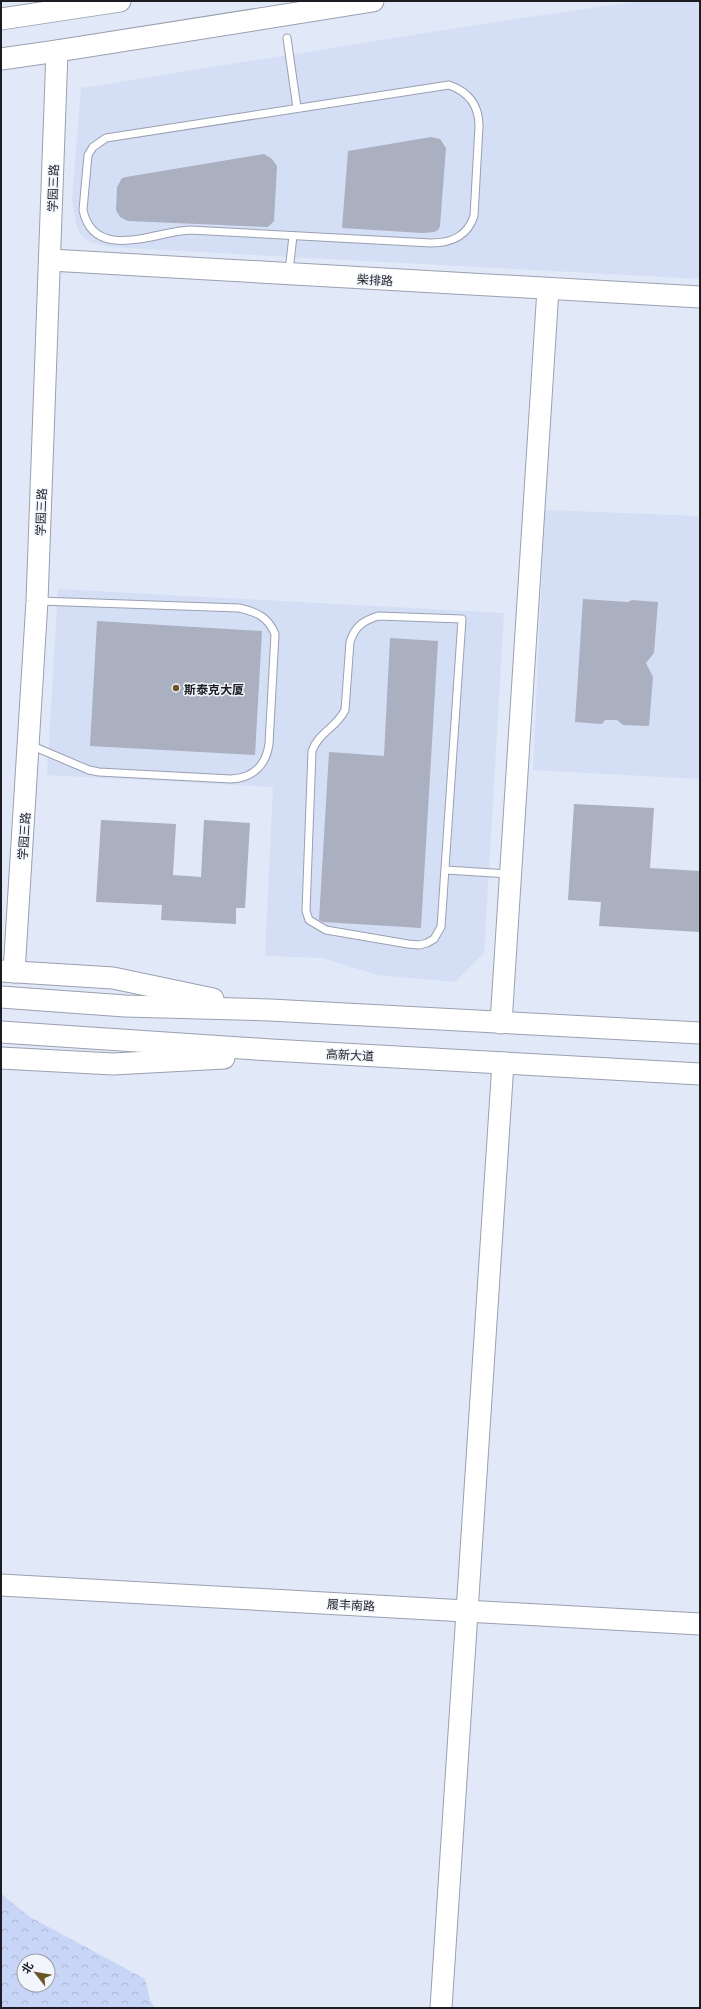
<svg xmlns="http://www.w3.org/2000/svg" width="701" height="2009" viewBox="0 0 701 2009" font-family="Georgia,'Noto Sans SC',serif">
<style>
.built{fill:#d4def5}
.park{fill:url(#park-crowns);fill-rule:evenodd}
.building{fill:#aab0c0}
.lines{fill:none;stroke-linecap:round;stroke-linejoin:round}
.lane-casing{stroke:#9aa0b0;stroke-width:9}
.secondary-casing{stroke:#9aa0b0;stroke-width:23}
.lane{stroke:#fff;stroke-width:7}
.secondary{stroke:#fff;stroke-width:21}
.poi-dot{fill:#695625;stroke:#f2f5fc;stroke-width:1.5}
.labels{text-anchor:middle;dominant-baseline:central;stroke-width:3;stroke-linejoin:round;paint-order:stroke}
.street-label{font-size:12px;fill:#1b1d23;stroke:#f2f5fc}
.poi-label{font-size:12px;font-weight:bold;fill:#1b1d23;stroke:#f2f5fc;text-anchor:start}
</style>
<defs>
<pattern id="park-crowns" width="20" height="18" patternUnits="userSpaceOnUse"><rect width="20" height="18" fill="#c9d5f6"/><path d="M2 6a3 3 0 1 1 6 0M12 15a3 3 0 1 1 6 0" fill="none" stroke="#acb6d3"/></pattern>
</defs>
<rect width="100%" height="100%" fill="#e1e8f8"/>
<g class="built">
<polygon points="640,1 700,1 700,279 108,247 88,241 80,234 76,224 72,200 81,88 482,24"/>
<polygon points="545,510 700,516 700,779 533,770"/>
<polygon points="58,589 504,613 484,953 455,982 378,975 322,958 265,956 273,787 47,775"/>
</g>
<path class="park" d="M1,1894L30,1917L145,1979L150,2000L155,2008H1ZM24,1961H48V1985H24Z"/>
<g class="building">
<polygon points="431,137 440,139 446,148 440,226 438,230 434,232 422,233 342,228 348,151"/>
<polygon points="264,154 272,159 277,166 274,221 268,227 128,221 120,217 116,210 117,187 122,178 126,177"/>
<polygon points="583,599 628,602 632,600 658,602 654,653 646,663 653,677 649,726 623,725 617,720 605,720 602,724 575,722"/>
<polygon points="97,621 262,631 255,755 90,746"/>
<polygon points="390,638 438,641 421,928 323,922 319,920 329,752 384,756"/>
<polygon points="574,804 654,808 650,868 700,871 700,932 599,926 601,902 568,900"/>
<polygon points="101,820 176,824 173,875 201,877 204,820 250,823 245,908 236,908 236,924 161,920 162,905 96,902"/>
</g>
<g class="lines">
<defs>
<g id="lane">
<polyline points="287,38 297,108"/>
<path d="M449,85C469,92 479,105 479,126L474,216C467,237 451,243 431,243L190,230C157,231 94,263 83,210L88,155L93,147L106,138Z"/>
<polyline points="289,271 293,236"/>
<path d="M378,616L462,619L441,927L434,939L427,943L419,945L408,944L326,930L309,920L306,911L312,751C318,733 337,727 345,710L350,642C355,626 363,621 378,616Z"/>
<path d="M30,745L89,770L99,772L231,779C253,778 266,765 269,744L275,634C268,617 257,612 239,608L39,601"/>
<polyline points="446,870 509,874"/>
</g>
<g id="secondary">
<polyline points="1,19 120,1"/>
<polyline points="1,59 57,51 373,1"/>
<polyline points="50,260 700,297"/>
<polyline points="1,971 113,978 213,999"/>
<polyline points="14,972 37,601 57,51"/>
<polyline points="1,997 125,1006 270,1010 700,1033"/>
<polyline points="501,1023 548,289"/>
<polyline points="1,1032 271,1050 700,1074"/>
<polyline points="1,1058 113,1064 224,1058"/>
<polyline points="1,1585 700,1624"/>
<polyline points="441,2008 503,1063"/>
</g>
</defs>
<use href="#lane" class="lane-casing"/>
<use href="#secondary" class="secondary-casing"/>
<use href="#lane" class="lane"/>
<use href="#secondary" class="secondary"/>
</g>
<circle class="poi-dot" cx="176" cy="688" r="4"/>
<g class="labels">
<g class="street-label">
<text transform="translate(52 188) rotate(-88)">学园三路</text>
<text transform="translate(375 279) rotate(3)">柴排路</text>
<text transform="translate(40 512) rotate(-88)">学园三路</text>
<text transform="translate(23 836) rotate(-86)">学园三路</text>
<text transform="translate(350 1054) rotate(3)">高新大道</text>
<text transform="translate(351 1604) rotate(3)">履丰南路</text>
</g>
<g class="poi-label">
<text x="184" y="688">斯泰克大厦</text>
</g>
</g>
<rect width="701" height="2009" fill="none" stroke="#1b1d23" stroke-width="4"/>
<g transform="translate(36 1973) rotate(301)"><circle r="19" fill="#f2f5fc" stroke="#9c9fa5"/>
<path d="M0-3L7 15L0 10L-7 15Z" fill="#695625"/>
<text y="-6" font-size="11" font-weight="bold" text-anchor="middle" fill="#1b1d23">北</text>
</g>
</svg>
